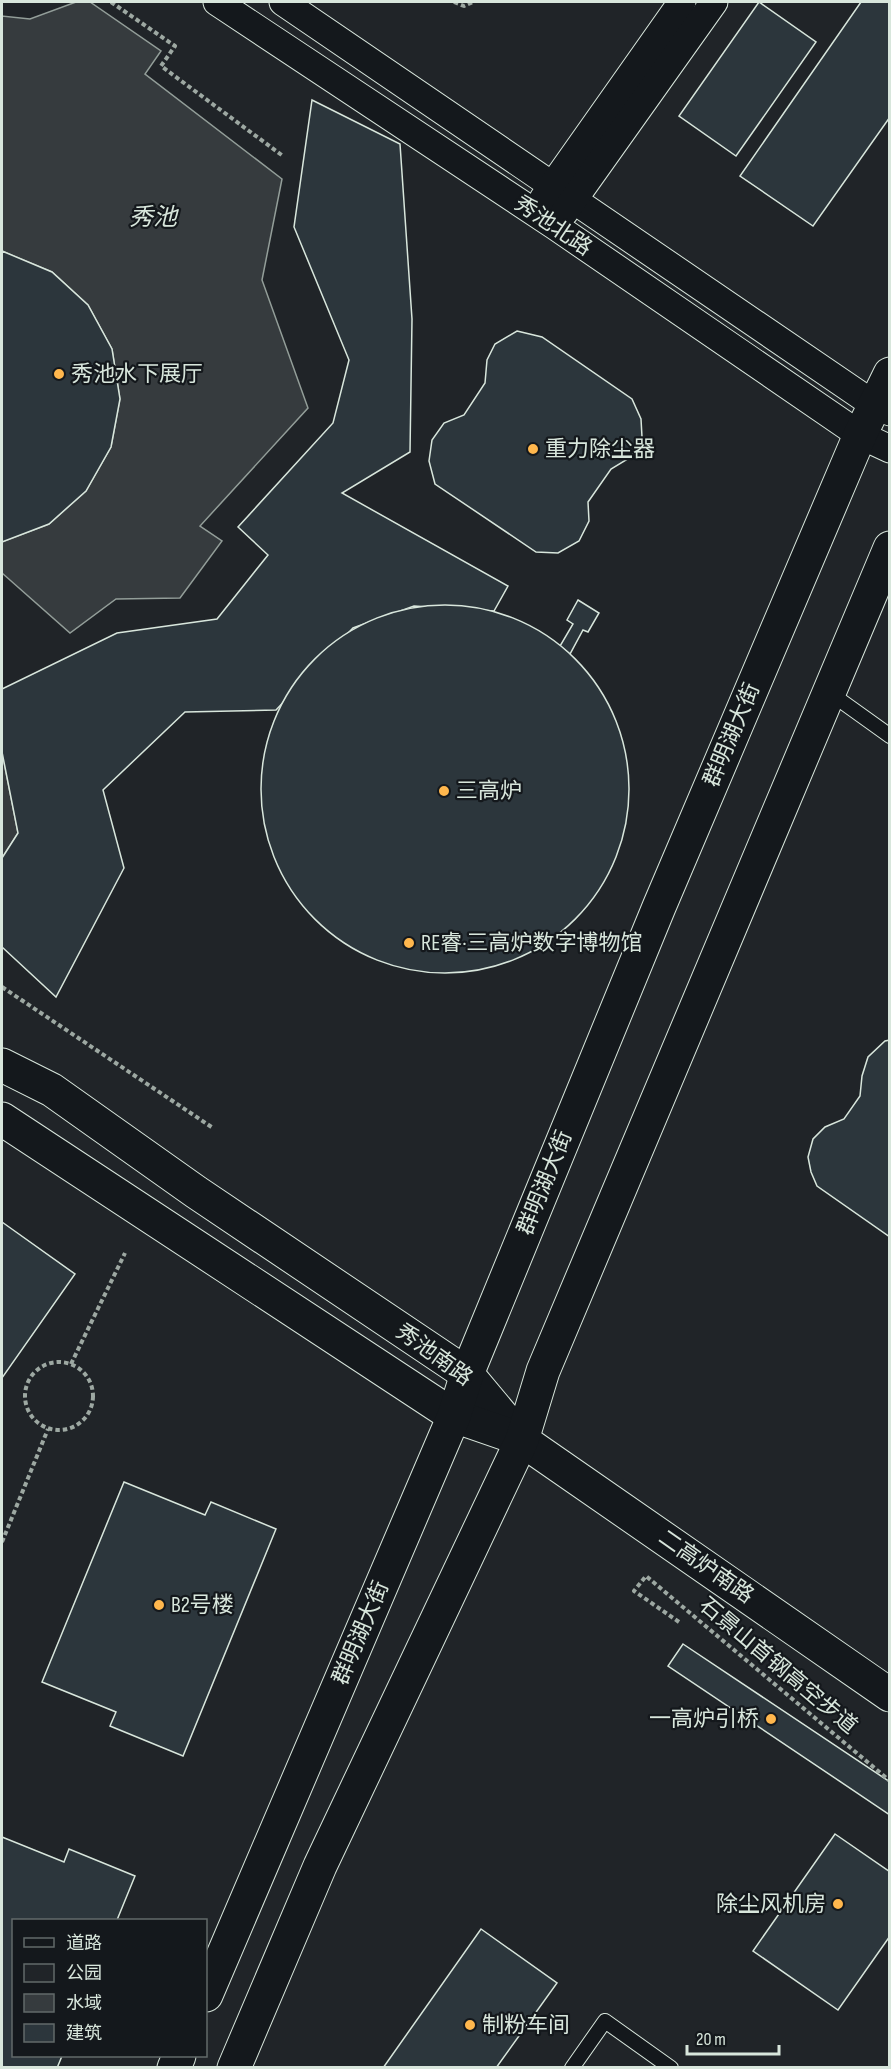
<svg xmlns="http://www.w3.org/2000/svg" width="891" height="2069" viewBox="0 0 891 2069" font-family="'Sofia Sans Condensed','Noto Sans SC',sans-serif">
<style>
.green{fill:#202428;stroke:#939e99;stroke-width:1.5;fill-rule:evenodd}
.water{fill:#363b3e;stroke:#939e99;stroke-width:1.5}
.building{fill:#2c363c;stroke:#d8e6dc;stroke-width:1.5}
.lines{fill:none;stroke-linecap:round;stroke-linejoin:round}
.service-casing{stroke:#d8e6dc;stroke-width:16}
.minor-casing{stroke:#d8e6dc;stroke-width:29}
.tertiary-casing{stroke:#d8e6dc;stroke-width:35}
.secondary-casing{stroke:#d8e6dc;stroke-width:35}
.path{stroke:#9da8a2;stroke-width:4;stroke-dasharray:4.5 3;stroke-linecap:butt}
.service{stroke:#14181c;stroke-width:14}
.minor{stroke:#14181c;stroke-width:27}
.tertiary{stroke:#14181c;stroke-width:33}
.secondary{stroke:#14181c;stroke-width:33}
.poi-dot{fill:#ffb74d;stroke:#14181c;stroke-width:2}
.labels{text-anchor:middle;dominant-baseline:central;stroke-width:4.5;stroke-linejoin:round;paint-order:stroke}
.street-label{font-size:22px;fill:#d8e6dc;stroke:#14181c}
.poi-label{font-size:22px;fill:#d8e6dc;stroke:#14181c;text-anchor:start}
.water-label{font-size:24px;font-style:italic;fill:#d8e6dc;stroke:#14181c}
</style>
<rect width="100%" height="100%" fill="#14181c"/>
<path class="green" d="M2,2H889V2067L2,2068ZM14,1920H206V2056H14Z"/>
<g class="water">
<polygon points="76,2 90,2 161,51 145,74 282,179 262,280 308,408 200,526 222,541 180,598 116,599 70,633 2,573 2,542 49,524 86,491 111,447 120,399 112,349 88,305 52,272 2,251 2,16 30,19"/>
<polygon points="2,752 18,833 2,858"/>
</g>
<g class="building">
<polygon points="759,2 816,42 736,156 679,116"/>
<polygon points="861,2 890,2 890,117 813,226 740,176"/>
<polygon points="312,100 400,144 412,319 410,452 342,493 508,586 494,611 414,606 353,628 276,710 185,712 103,790 124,868 56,997 2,947 2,858 18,833 2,752 2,689 117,633 217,619 268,555 238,527 333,423 349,360 294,227"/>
<polygon points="2,251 52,272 88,305 112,349 120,399 111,447 86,491 49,524 2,542"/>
<polygon points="517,331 542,337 632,399 641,419 642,437 631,457 611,469 588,502 589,521 579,541 558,553 536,552 435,484 429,461 432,440 444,423 464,415 485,383 487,360 495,344"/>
<polygon points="578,600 599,613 588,632 583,630 570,654 560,646 573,624 567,620"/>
<circle cx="445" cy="789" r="184"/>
<polygon points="890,1040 890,1237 817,1186 811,1172 808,1157 813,1139 825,1127 844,1119 860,1096 862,1076 868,1057 885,1041"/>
<polygon points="2,1222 75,1274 2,1378"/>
<polygon points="124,1482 205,1515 211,1502 276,1529 183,1756 110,1726 116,1712 42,1682"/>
<polygon points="683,1644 890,1782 890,1815 668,1666"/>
<polygon points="835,1834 890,1872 890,1936 838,2010 753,1951"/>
<polygon points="2,1837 64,1862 69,1849 135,1876 117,1920 14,1920 14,2056 62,2056 57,2068 2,2068"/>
<polygon points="481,1929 557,1983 496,2068 383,2068"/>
</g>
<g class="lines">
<defs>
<g id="service">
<polyline points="830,693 890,736"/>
<polyline points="572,2068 605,2021 671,2068"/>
</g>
<g id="minor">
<polyline points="217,2 555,226 860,435 890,449"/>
<polyline points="283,2 873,404 890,412"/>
<polyline points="543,199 682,2"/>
<polyline points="564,213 714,2"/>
</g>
<g id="tertiary">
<polyline points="2,1065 52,1090 196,1192 467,1374 522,1440 890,1695"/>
<polyline points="2,1119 454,1416 521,1439"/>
</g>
<g id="secondary">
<polyline points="206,1995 454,1416 467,1374 659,907 860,435 890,374"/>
<polyline points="174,2068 179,2056"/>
<polyline points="234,2068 320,1866 522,1440 543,1371 890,548"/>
</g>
</defs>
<use href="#service" class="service-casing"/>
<use href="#minor" class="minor-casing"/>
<use href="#tertiary" class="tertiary-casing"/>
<use href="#secondary" class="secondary-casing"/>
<g class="path">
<polyline points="111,2 175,46 161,66 283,156"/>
<polyline points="454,2 464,6 473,2"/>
<polyline points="2,987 213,1128"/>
<circle cx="59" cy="1396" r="34"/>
<polyline points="71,1364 125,1253"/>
<polyline points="2,1542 48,1429"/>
<polyline points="679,1622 634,1591 646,1576 890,1781"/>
</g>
<use href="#service" class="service"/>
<use href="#minor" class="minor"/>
<use href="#tertiary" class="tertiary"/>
<use href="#secondary" class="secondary"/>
</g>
<g class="poi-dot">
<circle cx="59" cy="374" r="6"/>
<circle cx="533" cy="449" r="6"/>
<circle cx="444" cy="791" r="6"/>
<circle cx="409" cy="943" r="6"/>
<circle cx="159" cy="1605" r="6"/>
<circle cx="771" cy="1719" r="6"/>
<circle cx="838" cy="1904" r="6"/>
<circle cx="470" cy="2025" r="6"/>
</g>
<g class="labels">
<g class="street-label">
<text transform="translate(553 226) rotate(34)">秀池北路</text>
<text transform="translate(732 735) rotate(-67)">群明湖大街</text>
<text transform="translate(545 1183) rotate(-68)">群明湖大街</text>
<text transform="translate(434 1355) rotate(36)">秀池南路</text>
<text transform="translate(706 1567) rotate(35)">二高炉南路</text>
<text transform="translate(361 1633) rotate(-67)">群明湖大街</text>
<text transform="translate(778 1666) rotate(40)">石景山首钢高空步道</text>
</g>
<g class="poi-label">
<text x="71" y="374">秀池水下展厅</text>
<text x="545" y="449">重力除尘器</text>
<text x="456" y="791">三高炉</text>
<text x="421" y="943">RE睿·三高炉数字博物馆</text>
<text x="171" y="1605">B2号楼</text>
<text x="759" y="1719" text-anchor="end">一高炉引桥</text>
<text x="826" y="1904" text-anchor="end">除尘风机房</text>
<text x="482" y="2025">制粉车间</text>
</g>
<g class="water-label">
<text x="153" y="217">秀池</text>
</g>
</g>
<rect width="891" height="2069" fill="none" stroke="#d8e6dc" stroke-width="6"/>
<rect x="12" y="1919" width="195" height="138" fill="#14181c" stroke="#626a69" stroke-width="1.5"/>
<rect x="24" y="1938" width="30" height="9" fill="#14181c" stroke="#626a69" stroke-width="1.5"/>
<text x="66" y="1949" font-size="18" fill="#d8e6dc">道路</text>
<rect x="24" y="1964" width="30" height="18" fill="#202428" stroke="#626a69" stroke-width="1.5"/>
<text x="66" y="1979" font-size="18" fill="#d8e6dc">公园</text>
<rect x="24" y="1994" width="30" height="18" fill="#363b3e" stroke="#626a69" stroke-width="1.5"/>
<text x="66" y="2009" font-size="18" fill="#d8e6dc">水域</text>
<rect x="24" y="2024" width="30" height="18" fill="#2c363c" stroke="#626a69" stroke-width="1.5"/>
<text x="66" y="2039" font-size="18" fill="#d8e6dc">建筑</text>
<path d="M687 2045v9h92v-9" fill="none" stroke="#d8e6dc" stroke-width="3"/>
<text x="696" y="2045" font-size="18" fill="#d8e6dc" stroke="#14181c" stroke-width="4.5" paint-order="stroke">20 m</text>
</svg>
